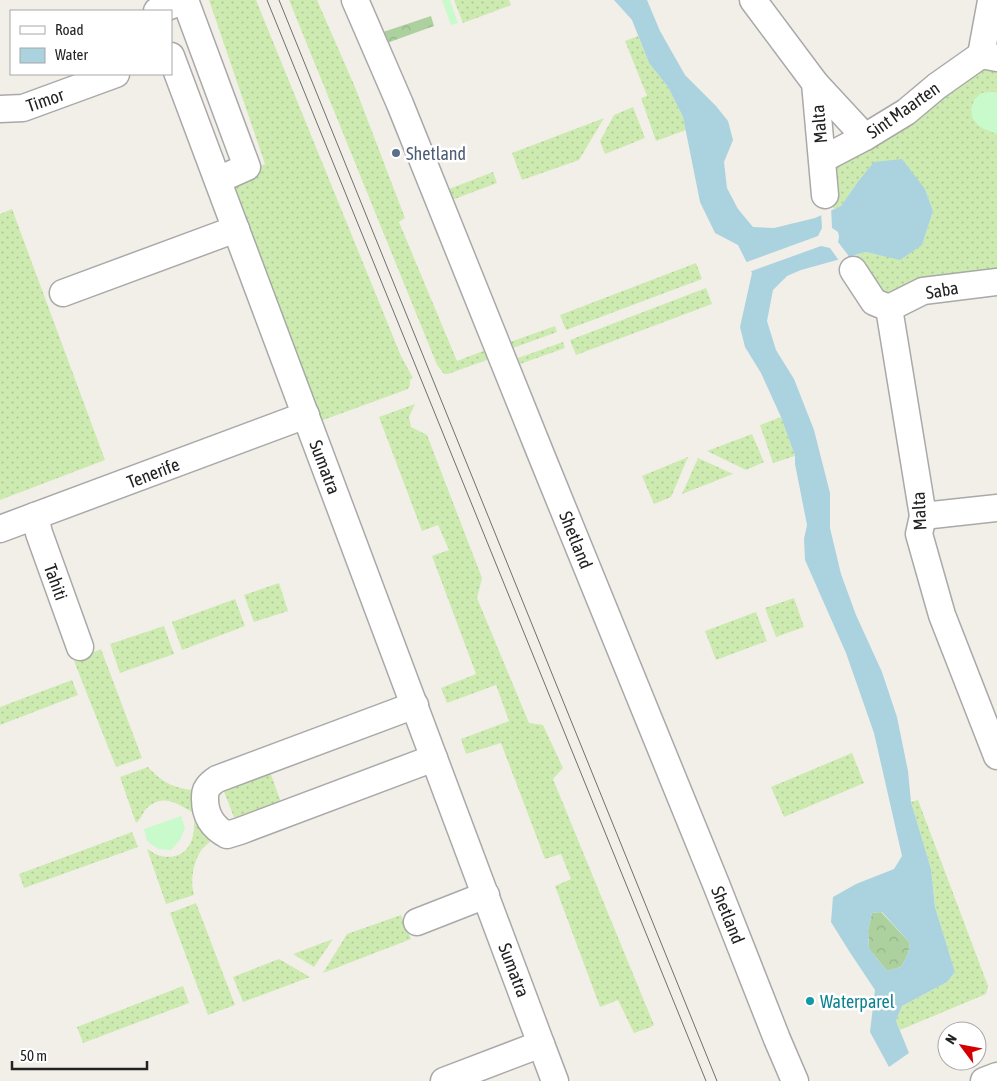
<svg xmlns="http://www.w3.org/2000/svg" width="997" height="1081" viewBox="0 0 997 1081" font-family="'Asap Condensed',sans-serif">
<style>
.grass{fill:url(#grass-dots)}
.forest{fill:url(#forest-crowns)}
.park{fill:#c8facc}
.water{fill:#aad3df;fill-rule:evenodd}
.pier{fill:#f2efe9}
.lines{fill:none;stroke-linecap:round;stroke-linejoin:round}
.minor-casing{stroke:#a9a9a9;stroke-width:29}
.minor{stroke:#fff;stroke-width:26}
.tram{stroke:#707070;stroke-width:1}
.service-dot{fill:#5c6f8a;stroke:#fff;stroke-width:2}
.culture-dot{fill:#0f9aa8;stroke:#fff;stroke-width:2}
.labels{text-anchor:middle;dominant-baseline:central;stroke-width:5;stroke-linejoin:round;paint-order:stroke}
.street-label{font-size:18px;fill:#222;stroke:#fff}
.service-label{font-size:18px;fill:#4e5e75;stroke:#fff;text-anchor:start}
.culture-label{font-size:18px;fill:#0d838f;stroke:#fff;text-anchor:start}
</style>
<defs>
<pattern id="grass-dots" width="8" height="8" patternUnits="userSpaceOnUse" patternTransform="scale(1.25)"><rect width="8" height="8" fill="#cdebb0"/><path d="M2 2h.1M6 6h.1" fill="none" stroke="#b0c997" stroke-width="1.8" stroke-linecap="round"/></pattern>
<pattern id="forest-crowns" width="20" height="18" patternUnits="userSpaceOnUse" patternTransform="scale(1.25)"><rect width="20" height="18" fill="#add19e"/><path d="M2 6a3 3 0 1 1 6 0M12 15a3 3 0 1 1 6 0" fill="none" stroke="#95b388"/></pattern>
</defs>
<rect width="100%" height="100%" fill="#f2efe9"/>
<g class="grass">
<polygon points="209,0 256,0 401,356 413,378 410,380 410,385 408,389 315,423 229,195 233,179 265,164"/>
<polygon points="289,0 317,0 355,87 405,218 399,222 457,361 491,348 495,357 448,374 444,374 437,365"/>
<polygon points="454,0 509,0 511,5 463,23"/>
<polygon points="638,36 649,63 668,87 683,117 686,130 656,141 641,98 647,96 625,41"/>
<polygon points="976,67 997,70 997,276 883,295 876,294 851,257 866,252 879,255 922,245 933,211 925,189 857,183 841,206 833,209 829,163"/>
<polygon points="633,107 645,138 605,154 600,141 614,115"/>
<polygon points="604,118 579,160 522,180 512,153"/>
<polygon points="493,172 497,183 452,200 449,189"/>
<polygon points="12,209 105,460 0,500 0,214"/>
<polygon points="696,263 702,279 566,330 560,315"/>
<polygon points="706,288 712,304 576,355 570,340"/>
<polygon points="555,326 557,332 513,348 510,342"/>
<polygon points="563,342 565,348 520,364 518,358"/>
<polygon points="415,404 409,417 411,427 427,435 482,578 477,598 529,723 543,725 563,768 553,779 654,1025 651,1027 634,1033 618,1000 600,1007 555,886 571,879 561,854 545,859 501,743 466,754 461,739 509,721 496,685 447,703 441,688 476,674 432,556 449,550 438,525 422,531 379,417"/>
<polygon points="781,417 795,456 773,463 760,425"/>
<polygon points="752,434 764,462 746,470 707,451"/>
<polygon points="688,457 671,497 654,504 642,476"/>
<polygon points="698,458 733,474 682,494"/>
<polygon points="279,583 288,611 254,622 244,595"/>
<polygon points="794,598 804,627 776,637 765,608"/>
<polygon points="235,599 245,626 182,650 172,622"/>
<polygon points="756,612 767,641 716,660 705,631"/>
<polygon points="164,626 174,654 120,673 110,644"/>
<polygon points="101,649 142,758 116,767 74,661 82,657"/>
<polygon points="72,680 78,695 0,725 0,707"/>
<polygon points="852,753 864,783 784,817 771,787"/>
<polygon points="268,766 283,808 237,825 221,784"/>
<path d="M148,767C165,785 175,788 198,791L199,811L192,812C175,802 161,793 145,810C142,815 140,820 136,823L120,777Z"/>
<polygon points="918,800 988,986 986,994 900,1030 896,1021 902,1006 947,982 955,972 935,907 931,869 911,802"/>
<path d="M201,817L214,838C210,842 206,845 202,849C193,862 190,880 194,895L166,904L147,849C151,851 156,855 161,856C185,861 195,843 194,822Z"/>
<polygon points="132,832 138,847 24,888 19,874"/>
<polygon points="196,903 235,1005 208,1015 170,913"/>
<polygon points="401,915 411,939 323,973 347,934"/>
<polygon points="333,939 314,967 293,954"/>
<polygon points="279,959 310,977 243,1002 233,977"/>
<polygon points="183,986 189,1003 83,1043 77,1027"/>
</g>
<g class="forest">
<polygon points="431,16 434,26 387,43 383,32"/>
<polygon points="881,912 910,943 908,954 901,967 887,971 869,949 868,930 872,913"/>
</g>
<g class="park">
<polygon points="442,0 450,0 458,23 451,25"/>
<path d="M994,92L997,93V134C989,131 978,128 974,120C968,111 973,97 982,93C986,92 990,92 994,92Z"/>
<polygon points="181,816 185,828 180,840 171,850 158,849 147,841 144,829"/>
</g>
<path class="water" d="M614,0H647L660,31L685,75L716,106L728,121L733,140L724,162L727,188L738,209L753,227L774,228L815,218L841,206L857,183L874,162L902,159L925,189L933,211L922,245L900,260L866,252L801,270L787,276L773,290L767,321L776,350L794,379L814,430L830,493V528L841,574L856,615L882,672L897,717L908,771L911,802L931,869L935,907L955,972L947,982L902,1006L896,1021L909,1053L889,1067L870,1032L875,990L849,951L831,922L833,897L856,884L894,869L902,856L874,733L846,653L805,560L804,539L807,525L795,464V456L781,417L761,373L745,347L740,327L752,273L738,245L715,233L700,202L683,117L668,87L649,63L632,20ZM882,912L910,943L908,954L901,967L887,971L869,949L868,930L872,913Z"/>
<polygon class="pier" points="831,207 832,228 838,232 839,237 838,242 851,259 840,262 830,248 821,246 749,272 744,263 818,236 822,228 821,212"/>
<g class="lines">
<defs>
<g id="minor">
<polyline points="185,0 247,167 218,180"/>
<polyline points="355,0 400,104 542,457 716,884 777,1039 795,1081"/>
<polyline points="753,0 815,83 825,195"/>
<polyline points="157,11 185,0"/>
<polyline points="981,55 991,1"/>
<polyline points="171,56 541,1044"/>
<polyline points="815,83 865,137"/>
<polyline points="0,109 23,108 116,74"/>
<polyline points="823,159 865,137 906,112 937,86 981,55 997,58"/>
<polyline points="853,270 874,302 889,308 923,516 919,534 942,615 997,756"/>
<polyline points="63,293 236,229"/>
<polyline points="889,308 923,291 997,282"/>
<polyline points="35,516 39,533 80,647"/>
<polyline points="923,516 997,508"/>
<polyline points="0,529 306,415"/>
<path d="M415,705L217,779C214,781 210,784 208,787C205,791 205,794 205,799C205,815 212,827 227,835L240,831L434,758"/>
<polyline points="417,922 486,895"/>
<polyline points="444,1081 541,1044 555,1081"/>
<polyline points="984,1081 997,1076"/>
</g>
</defs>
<use href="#minor" class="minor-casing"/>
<use href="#minor" class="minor"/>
<g class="tram">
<polyline points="267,0 706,1081"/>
<polyline points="279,0 717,1081"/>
</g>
</g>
<circle class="service-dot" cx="396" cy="153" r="5"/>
<circle class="culture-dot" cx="810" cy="1001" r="5"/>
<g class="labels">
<g class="street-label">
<text transform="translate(45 100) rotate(-19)">Timor</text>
<text transform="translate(903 110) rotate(-35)">Sint Maarten</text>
<text transform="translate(819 124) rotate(-95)">Malta</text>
<text transform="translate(942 290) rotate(-10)">Saba</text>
<text transform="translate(325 467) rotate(69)">Sumatra</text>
<text transform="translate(153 473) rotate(-21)">Tenerife</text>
<text transform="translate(919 511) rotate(-93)">Malta</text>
<text transform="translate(576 540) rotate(68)">Shetland</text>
<text transform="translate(56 582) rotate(70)">Tahiti</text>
<text transform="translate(728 915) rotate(68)">Shetland</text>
<text transform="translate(514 970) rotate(69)">Sumatra</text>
</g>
<g class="service-label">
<text x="406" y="153">Shetland</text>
</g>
<g class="culture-label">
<text x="820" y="1001">Waterparel</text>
</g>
</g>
<rect x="10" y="10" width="162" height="65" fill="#ffffff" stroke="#a7a7a7"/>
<rect x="20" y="26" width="25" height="8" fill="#ffffff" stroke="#a7a7a7"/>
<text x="55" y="35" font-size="15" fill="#222222">Road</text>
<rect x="20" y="48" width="25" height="15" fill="#aad3df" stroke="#a7a7a7"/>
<text x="55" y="60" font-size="15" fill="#222222">Water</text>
<g transform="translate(962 1046) rotate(302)"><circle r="24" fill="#ffffff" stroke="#a7a7a7"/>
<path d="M0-4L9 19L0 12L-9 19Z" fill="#d40000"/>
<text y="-8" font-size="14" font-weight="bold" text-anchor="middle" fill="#222222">N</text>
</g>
<path d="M12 1061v8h135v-8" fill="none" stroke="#222222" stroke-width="2.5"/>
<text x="20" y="1061" font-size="15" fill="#222222" stroke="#ffffff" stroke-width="4" paint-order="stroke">50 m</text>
</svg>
